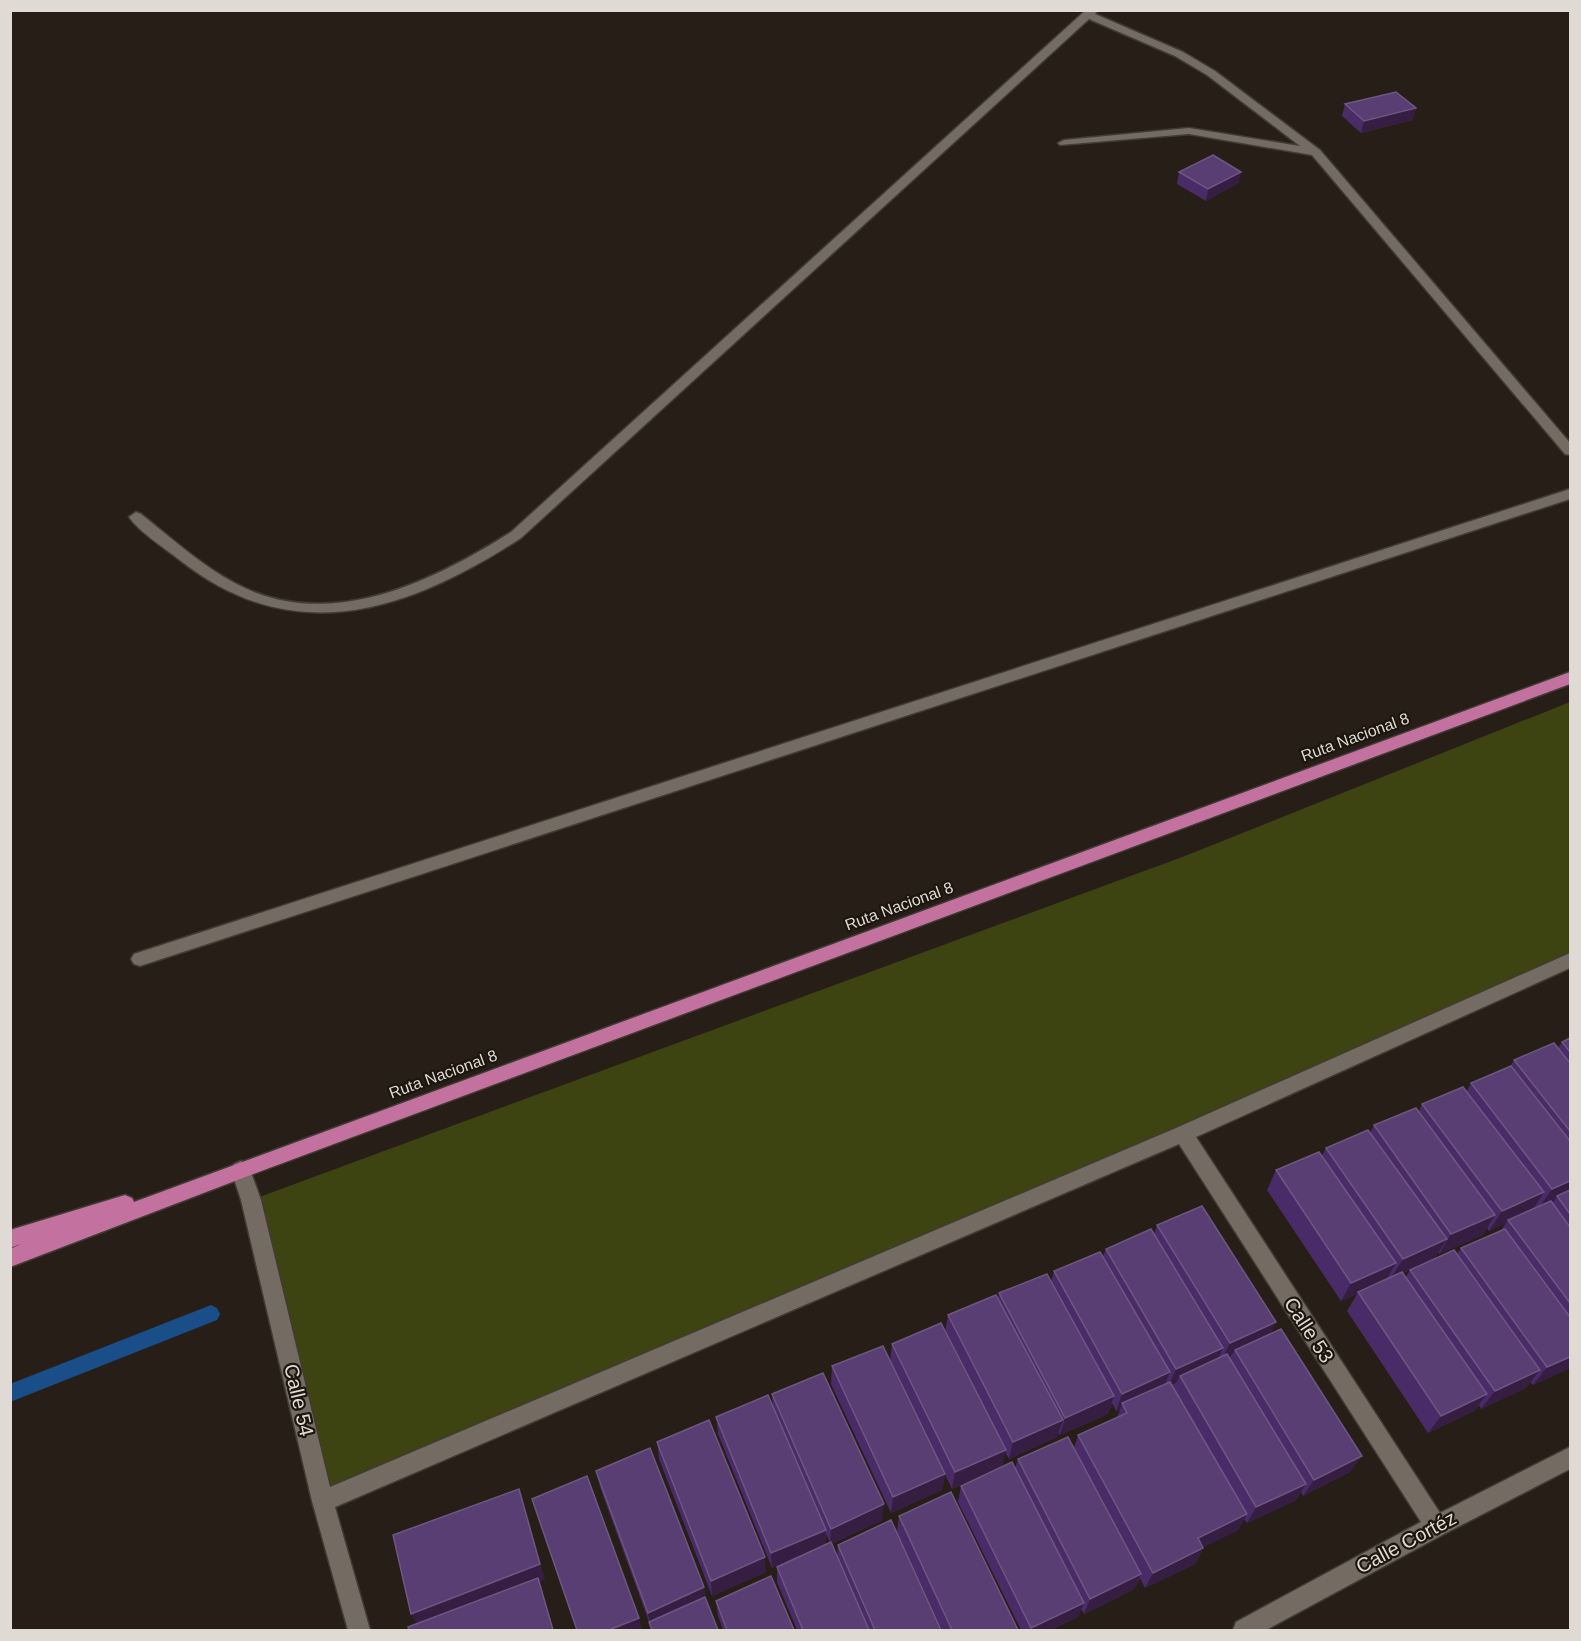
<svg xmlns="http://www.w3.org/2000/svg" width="1581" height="1641" viewBox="0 0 1581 1641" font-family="Arial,sans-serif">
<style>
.green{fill:#3d4412}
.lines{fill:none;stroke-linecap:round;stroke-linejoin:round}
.stream{fill:#194e88;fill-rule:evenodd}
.service-casing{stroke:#413b35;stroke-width:3}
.minor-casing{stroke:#413b35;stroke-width:3}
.trunk-casing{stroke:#413b35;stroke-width:3}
.service{fill:#746b62;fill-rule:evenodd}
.minor{fill:#746b62;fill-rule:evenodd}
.trunk{fill:#c3729f;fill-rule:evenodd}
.wall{fill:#492b67;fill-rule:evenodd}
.shaded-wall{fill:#351e42}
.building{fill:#593e73;stroke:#6e5682;stroke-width:1.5}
.labels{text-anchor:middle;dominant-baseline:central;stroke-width:4.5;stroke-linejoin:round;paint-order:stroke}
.street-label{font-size:16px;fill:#dfdad4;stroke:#1d160e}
.near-street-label{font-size:20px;fill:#dfdad4;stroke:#1d160e}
</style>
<rect width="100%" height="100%" fill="#271f17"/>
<polygon class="green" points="1570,702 1570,960 1183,1134 323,1501 251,1200 1185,856"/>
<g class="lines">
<polygon class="stream" points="211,1305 217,1308 220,1314 217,1320 10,1402 10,1384"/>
<defs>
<g id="service">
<path d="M1086,10H1098L1095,14L1183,52L1215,71L1320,150L1570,443V455L1565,454L1312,155L1189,134L1060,145L1058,143L1064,140L1189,128L1300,146L1207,75L1175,56L1089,19L521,538C410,610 296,651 181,561C166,549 139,532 129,517L136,512L141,514C174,540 206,570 245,588C335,630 435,580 511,532Z"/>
<polygon points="1570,489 1570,499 140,966 134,964 131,959 134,954 140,952"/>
</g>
<polygon id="minor" points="1570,953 1570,968 1196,1137 1440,1513 1570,1447 1570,1469 1444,1534 1266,1630 1233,1630 1236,1622 1421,1522 1179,1144 335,1507 370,1630 348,1630 312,1501 241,1200 231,1170 234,1164 241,1161 248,1164 261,1200 330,1487 1176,1128"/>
<polygon id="trunk" points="1570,672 1570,684 248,1176 10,1267 10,1249 21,1244 10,1248 10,1230 125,1195 132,1198 134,1202"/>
</defs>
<use href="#service" class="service-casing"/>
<use href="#minor" class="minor-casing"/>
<use href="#trunk" class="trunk-casing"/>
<use href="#service" class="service"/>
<use href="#minor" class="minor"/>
<use href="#trunk" class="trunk"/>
</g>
<g class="wall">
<polygon points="1345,104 1416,108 1412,120 1361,133 1342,116"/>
<polygon points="1179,172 1241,172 1238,183 1206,201 1177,184"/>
<path d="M1570,1038V1368L1533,1385L1530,1382L1526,1388L1481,1409L1479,1405L1474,1411L1428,1433L1347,1311L1357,1294L1341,1301L1267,1190L1276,1170L1322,1156L1326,1148L1370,1133L1374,1125L1419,1111L1422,1104L1467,1091L1471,1083L1510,1067L1514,1060L1558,1048L1562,1042ZM1506,1223L1501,1230L1461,1248L1457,1254L1410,1270L1406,1277L1403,1273L1435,1258L1438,1252L1439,1254L1483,1235L1487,1228L1489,1231Z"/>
<polygon points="1157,1225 1276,1322 1270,1334 1350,1472 1303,1496 1301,1492 1296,1500 1247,1523 1244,1519 1238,1530 1203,1547 1203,1548 1195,1564 1145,1588 1140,1578 1134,1589 1084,1614 1081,1609 1078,1617 1051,1630 1021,1630 958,1502 961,1486 1015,1468 1018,1459 1074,1448 1078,1435 1117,1417 1120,1410 1116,1411 1112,1403 1108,1414 1060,1435 1059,1433 1057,1437 1009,1459 1005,1452 1002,1466 952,1489 918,1418 945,1474 942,1490 891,1513 831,1384 832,1366 890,1361 892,1344 945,1332 948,1315 998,1298 999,1293 1051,1282 1054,1271 1103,1256 1106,1249 1154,1235"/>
<path d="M772,1394L882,1520L831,1544L837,1557L838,1545L941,1630H797L777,1582V1567L813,1551L772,1568L718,1434L716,1417L773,1407ZM826,1534L830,1543L825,1545Z"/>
<polygon points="657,1442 766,1572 712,1596 659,1459"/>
<polygon points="596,1471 704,1587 705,1598 718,1630 651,1630 649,1622 600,1487"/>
<polygon points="899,1516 1018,1630 942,1630 897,1532"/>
<polygon points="716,1601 794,1630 723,1630 718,1616"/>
</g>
<g class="shaded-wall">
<polygon points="1416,108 1412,120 1361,133 1364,121"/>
<polygon points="1241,172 1238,183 1206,201 1208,189"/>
<polygon points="1570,1181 1570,1194 1557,1196 1553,1202 1538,1209 1552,1189"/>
<polygon points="1544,1192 1531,1212 1508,1220 1506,1223 1489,1231 1502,1211"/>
<polygon points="1495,1215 1483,1235 1439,1254 1451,1234"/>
<polygon points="1447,1239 1435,1258 1391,1278 1403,1259"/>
<polygon points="1396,1263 1385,1282 1358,1292 1357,1294 1341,1301 1351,1283"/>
<polygon points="1276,1322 1267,1340 1235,1350 1231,1356 1221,1361 1230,1343"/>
<polygon points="1223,1348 1215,1366 1180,1376 1176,1383 1168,1387 1176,1369"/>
<polygon points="1570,1357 1570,1368 1533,1385 1547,1367"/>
<polygon points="1540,1370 1526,1388 1481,1409 1495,1391"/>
<polygon points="1170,1372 1163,1390 1122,1403 1120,1410 1116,1411 1122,1394"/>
<polygon points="1487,1394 1474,1411 1428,1433 1441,1416"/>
<polygon points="1114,1396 1108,1414 1060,1435 1065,1418"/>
<polygon points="1063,1420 1057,1437 1009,1459 1013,1442"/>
<polygon points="1006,1450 1002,1466 952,1489 955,1472"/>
<polygon points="1362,1456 1350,1472 1303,1496 1314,1480"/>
<polygon points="945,1474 942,1490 891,1513 893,1497"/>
<polygon points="1306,1484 1296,1500 1247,1523 1256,1507"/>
<polygon points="519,1489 545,1579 539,1582 554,1630 419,1628 411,1614"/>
<polygon points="884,1504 882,1520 830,1544 831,1529"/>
<polygon points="1247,1514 1238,1530 1190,1554 1198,1538"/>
<polygon points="826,1530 825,1545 772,1568 771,1553"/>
<polygon points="1203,1548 1195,1564 1145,1588 1153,1573"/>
<polygon points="765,1557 766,1572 712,1596 711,1581"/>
<polygon points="1141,1574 1134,1589 1084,1614 1090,1599"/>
<polygon points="704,1587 706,1602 651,1627 648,1613"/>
<polygon points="1084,1603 1078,1617 1051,1630 1031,1630 1031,1628"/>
<polygon points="639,1618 642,1630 609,1630"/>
</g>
<g class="building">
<polygon points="1396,92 1416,108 1364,121 1345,104"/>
<polygon points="1213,155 1241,172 1208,189 1179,172"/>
<polygon points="1570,1038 1570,1052 1562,1042"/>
<polygon points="1554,1043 1570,1063 1570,1131 1514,1060"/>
<polygon points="1511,1066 1570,1141 1570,1181 1552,1189 1471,1083"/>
<polygon points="1463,1087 1544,1192 1502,1211 1422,1104"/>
<polygon points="1416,1108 1495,1215 1451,1234 1374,1125"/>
<polygon points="1368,1130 1447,1239 1403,1259 1326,1148"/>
<polygon points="1319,1152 1396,1263 1351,1283 1276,1170"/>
<polygon points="1570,1190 1570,1214 1557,1196"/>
<polygon points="1551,1201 1570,1227 1570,1303 1508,1220"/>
<polygon points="1202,1206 1276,1322 1230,1343 1157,1225"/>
<polygon points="1151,1229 1223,1348 1176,1369 1106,1249"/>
<polygon points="1505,1229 1570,1317 1570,1357 1547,1367 1461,1248"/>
<polygon points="1454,1250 1540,1370 1495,1391 1410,1270"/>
<polygon points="1100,1252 1170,1372 1122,1394 1054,1271"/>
<polygon points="1402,1272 1487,1394 1441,1416 1358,1292"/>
<polygon points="1047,1274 1114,1396 1065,1418 999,1293"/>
<polygon points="996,1295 1063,1420 1013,1442 948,1315"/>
<polygon points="941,1323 1006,1450 955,1472 892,1344"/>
<polygon points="1281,1329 1362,1456 1314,1480 1235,1350"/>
<polygon points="883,1346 945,1474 893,1497 832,1366"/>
<polygon points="1227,1354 1306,1484 1256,1507 1180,1376"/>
<polygon points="823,1373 884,1504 831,1529 772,1394"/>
<polygon points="1170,1382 1247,1514 1198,1538 1203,1548 1153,1573 1078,1435 1127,1413 1122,1403"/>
<polygon points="768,1395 826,1530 771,1553 716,1417"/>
<polygon points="709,1420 765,1557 711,1581 657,1442"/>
<polygon points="1068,1437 1141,1574 1090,1599 1018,1459"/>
<polygon points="650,1448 704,1587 648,1613 596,1471"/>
<polygon points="1012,1462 1084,1603 1031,1628 961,1486"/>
<polygon points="587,1476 639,1618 609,1630 577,1630 532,1499"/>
<polygon points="519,1489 540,1564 411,1614 393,1535"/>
<polygon points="951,1492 1018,1630 952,1630 899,1516"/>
<polygon points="891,1520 941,1630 875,1630 838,1545"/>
<polygon points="831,1542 869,1630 803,1630 777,1567"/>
<polygon points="771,1576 794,1630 727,1630 716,1601"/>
<polygon points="538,1578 553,1630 409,1630 408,1627"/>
<polygon points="705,1597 718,1630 652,1630 649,1622"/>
</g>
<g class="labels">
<g class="street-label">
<text transform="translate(1355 737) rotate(-20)">Ruta Nacional 8</text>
<text transform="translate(899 906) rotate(-20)">Ruta Nacional 8</text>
<text transform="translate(443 1074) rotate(-20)">Ruta Nacional 8</text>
</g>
<g class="near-street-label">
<text transform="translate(1309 1330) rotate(57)">Calle 53</text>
<text transform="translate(299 1400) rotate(77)">Calle 54</text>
<text transform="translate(1406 1542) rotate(-28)">Calle Cortéz</text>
</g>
</g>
<rect width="1581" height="1641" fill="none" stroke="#dfdad4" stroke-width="24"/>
</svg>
